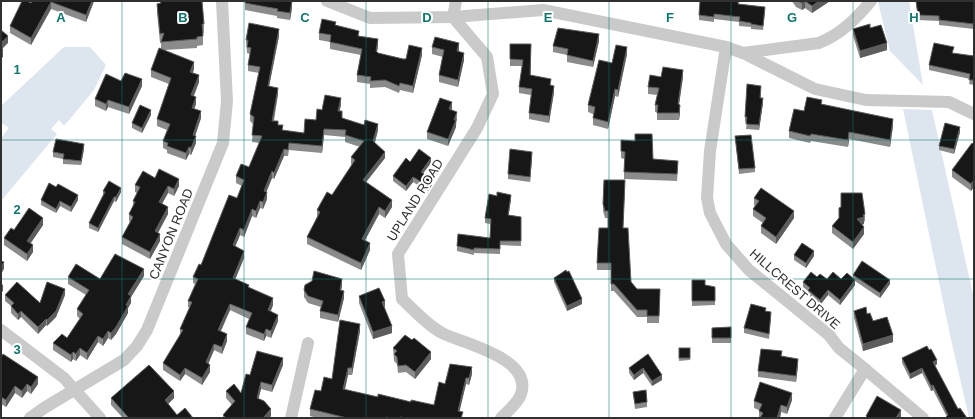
<svg xmlns="http://www.w3.org/2000/svg" width="975" height="419" viewBox="0 0 975 419" font-family="Helvetica,sans-serif">
<style>
.green{fill:#dde6ee}
.lines{fill:none;stroke-linecap:round;stroke-linejoin:round}
.street{stroke:#cacaca;stroke-width:12}
.wall{fill:#8b8b8b}
.shaded-wall{fill:#5d5d5d}
.building{fill:#171717;stroke:#5d5d5d}
.grid{fill:none;stroke:#0f766e;stroke-width:1;stroke-opacity:0.55}
.labels{text-anchor:middle;dominant-baseline:central;stroke-width:4;stroke-linejoin:round;paint-order:stroke}
.street-label{font-size:13px;fill:#303030;stroke:#fff}
.grid-label{font-size:13px;text-anchor:middle;font-weight:bold;fill:#0f766e;stroke:#fff;stroke-width:4;stroke-linejoin:round;paint-order:stroke}
</style>
<rect width="100%" height="100%" fill="#fff"/>
<g class="green">
<polygon points="880,1 909,1 923,85 890,51 878,2"/>
<polygon points="64,47 90,47 106,65 94,90 64,126 59,120 51,129 57,134 1,201 1,138 9,128 1,123 1,106"/>
<polygon points="903,109 932,110 974,299 974,418 969,418 950,335"/>
</g>
<g class="lines">
<g class="street">
<polyline points="327,1 370,18 453,17 543,10 726,47 743,53 815,89 866,100 949,102 974,114"/>
<path d="M456,1L453,17L487,57L493,94L477,128L398,254L402,299C414,310 427,325 442,333C464,344 533,358 521,394C518,403 508,411 501,418"/>
<polyline points="726,47 710,151 707,198 710,213 726,244 749,270 829,335 839,348 865,369 835,418"/>
<path d="M743,53L819,43C841,34 856,19 871,1"/>
<polyline points="1,330 64,378 100,418"/>
<polyline points="865,369 923,418"/>
<polyline points="30,418 44,408 124,360 137,346 147,330 223,143 227,101 222,1"/>
<polyline points="291,418 308,343"/>
</g>
</g>
<g class="wall">
<polygon points="32,1 94,1 86,22 51,9 31,45 10,33 10,26 31,3"/>
<polygon points="160,1 202,1 204,24 204,33 203,33 203,45 197,46 197,48 165,50 194,69 193,73 199,82 194,96 196,104 194,109 201,118 195,136 196,143 191,155 189,154 186,160 167,153 167,150 163,148 163,141 167,130 157,126 157,119 169,84 151,77 151,70 161,49 161,43 160,43 157,12 157,4 160,3"/>
<polygon points="739,1 739,4 765,12 763,30 751,29 751,27 739,26 739,22 714,19 714,22 699,20 699,15"/>
<polygon points="792,1 830,1 812,13 805,8 802,10 796,7"/>
<polygon points="916,1 974,1 974,29 939,25 939,21 918,20"/>
<polygon points="245,3 292,8 290,20 277,18 277,16 245,10"/>
<polygon points="336,25 359,36 378,46 377,52 378,53 403,59 422,55 413,93 400,90 399,93 385,87 370,88 370,84 357,82 357,75 361,55 330,49 330,42 319,40 319,33"/>
<polygon points="870,28 887,50 860,58 853,36 853,29"/>
<polygon points="279,36 269,86 278,94 274,121 283,131 304,133 316,120 322,110 341,105 339,111 342,118 378,130 375,143 385,158 366,182 392,207 385,218 379,214 365,240 370,250 361,270 307,244 307,237 317,218 317,210 332,195 352,165 351,164 351,157 360,147 345,142 345,137 324,135 322,153 289,150 288,156 284,156 274,179 272,178 266,192 267,199 263,209 260,208 256,218 252,216 244,237 240,235 235,246 244,258 235,279 249,288 273,305 271,311 278,321 271,338 266,336 264,341 246,334 246,327 249,319 230,310 221,331 227,341 222,354 214,350 208,364 210,372 202,385 185,374 180,381 163,370 163,363 180,335 180,329 190,308 188,307 188,301 195,284 193,283 193,277 201,265 237,198 242,186 236,183 236,176 249,167 259,143 252,142 253,124 250,121 250,114 259,73 248,71 248,65 250,54 247,53 246,40"/>
<polygon points="599,41 593,67 567,62 567,55 553,52 553,46"/>
<polygon points="510,44 531,44 531,75 551,85 554,92 549,123 529,119 529,113 531,95 519,93 519,87 522,66 510,66"/>
<polygon points="432,47 459,50 459,52 464,60 458,87 439,82 439,75 443,57 432,54"/>
<polygon points="954,52 953,53 974,56 974,85 969,84 970,79 929,70 929,65"/>
<polygon points="627,54 618,97 615,96 608,129 593,125 593,114 588,112 588,105 612,63"/>
<polygon points="661,77 683,77 679,105 680,112 679,120 657,120 657,112 655,112 655,105 657,95 648,94 648,87"/>
<polygon points="121,81 142,86 129,114 108,107 106,111 95,106 95,99"/>
<polygon points="761,91 761,98 763,103 759,130 746,129 747,122 745,122 745,117"/>
<polygon points="822,105 893,126 890,147 849,139 848,147 811,141 810,143 789,138 789,131 804,111"/>
<polygon points="452,109 451,110 457,119 456,122 456,127 448,146 427,139 427,132"/>
<polygon points="151,115 142,133 132,128 132,123"/>
<polygon points="960,132 954,154 939,150 939,146"/>
<polygon points="735,136 755,168 755,172 739,174"/>
<polygon points="621,140 653,159 678,168 677,181 624,179 624,159 621,158"/>
<polygon points="974,145 974,187 971,191 952,177 952,170"/>
<polygon points="84,149 81,165 63,164 63,159 53,157 53,152"/>
<polygon points="532,157 530,182 508,179 508,174"/>
<polygon points="410,162 431,163 423,173 432,185 428,191 413,182 406,191 393,181 393,176"/>
<polygon points="155,178 179,186 174,196 168,193 162,204 168,214 158,233 160,241 150,259 122,244 122,237 130,222 129,221 129,214 133,207 133,201 137,193 135,192 135,185"/>
<polygon points="604,180 625,187 623,228 631,282 637,289 660,289 659,323 647,323 647,317 637,317 614,291 611,291 611,270 597,270 597,263 608,228 608,218 605,218 603,211"/>
<polygon points="103,191 121,192 116,202 114,201 98,232 89,228 89,223 103,195"/>
<polygon points="841,193 865,214 865,221 864,222 864,224 862,225 864,234 853,249 832,233 832,226 839,218 839,208 841,207"/>
<polygon points="754,198 794,218 776,244 761,233 761,226 763,223 753,216 753,209 755,206 754,205"/>
<polygon points="511,199 508,215 521,217 521,246 500,245 500,254 474,253 474,255 457,251 457,246 490,238 490,224 485,223 485,218"/>
<polygon points="41,200 78,200 71,212 60,206 56,213 41,205"/>
<polygon points="43,225 31,243 33,252 27,261 4,245 4,238 14,230"/>
<polygon points="794,255 814,256 806,268 794,260"/>
<polygon points="853,275 890,284 880,298 855,281 855,285 840,305 828,295 820,305 808,295 808,291 803,287 803,282 817,277 827,279 853,278"/>
<polygon points="144,276 131,297 131,303 128,308 128,313 116,334 111,340 108,338 103,346 98,342 87,360 80,355 76,361 73,359 71,362 53,350 53,343 67,338 80,319 77,316 77,309 86,295 68,284 68,277 100,279"/>
<polygon points="554,278 582,304 567,311 554,282"/>
<polygon points="692,280 705,285 715,287 715,305 692,306"/>
<polygon points="342,286 341,290 344,298 338,322 320,318 320,311 321,307 308,303 304,297 304,290"/>
<polygon points="5,295 40,303 65,295 56,317 47,326 46,325 38,334 21,317 18,320 11,313 11,306 5,301"/>
<polygon points="359,296 385,308 392,333 373,339 359,303"/>
<polygon points="766,311 771,317 769,339 744,333 744,328"/>
<polygon points="854,311 867,314 873,321 893,342 863,351 854,318"/>
<polygon points="731,327 731,343 712,343 712,328"/>
<polygon points="360,331 352,375 348,375 345,390 378,397 434,405 445,384 472,374 469,385 466,384 459,411 463,418 317,418 310,416 310,409 332,379"/>
<polygon points="393,348 431,359 415,379 406,372 398,373 397,364 394,361"/>
<polygon points="679,348 690,348 690,360 679,361"/>
<polygon points="648,354 662,380 652,386 643,373 634,380 629,373 629,368"/>
<polygon points="782,356 798,365 796,382 758,377 758,371"/>
<polygon points="1,357 38,384 31,394 27,391 22,398 15,393 6,407 1,404"/>
<polygon points="902,358 937,364 935,366 958,409 967,418 946,418 947,417 933,390 931,391 922,373 910,379 902,363"/>
<polygon points="283,365 272,392 261,389 258,399 271,416 269,418 223,418 223,415 232,405 226,398 226,391 241,393 250,375"/>
<polygon points="633,392 647,402 647,407 635,409"/>
<polygon points="111,398 174,398 168,404 177,415 193,418 123,418 111,405"/>
<polygon points="792,400 787,414 781,412 780,418 759,418 759,410 754,408 754,401"/>
</g>
<g class="shaded-wall">
<polygon points="92,1 94,1 86,22 86,15"/>
<polygon points="292,1 292,8 290,20 290,13"/>
<polygon points="805,1 805,8 802,10 802,3"/>
<polygon points="819,1 830,1 812,13 812,6"/>
<polygon points="51,2 51,9 31,45 31,38"/>
<polygon points="279,29 279,36 268,92 268,86"/>
<polygon points="599,34 599,41 593,67 593,61"/>
<polygon points="8,36 8,43 1,50 1,43"/>
<polygon points="378,39 378,46 376,58 376,51"/>
<polygon points="459,43 459,50 457,58 457,51"/>
<polygon points="887,43 887,50 860,58 860,51"/>
<polygon points="627,47 627,54 618,97 618,90"/>
<polygon points="422,48 422,55 413,93 413,86"/>
<polygon points="3,50 3,57 1,59 1,52"/>
<polygon points="464,53 464,60 458,87 458,80"/>
<polygon points="194,62 194,69 190,79 190,72"/>
<polygon points="683,70 683,77 678,111 678,104"/>
<polygon points="199,75 199,82 191,102 191,95"/>
<polygon points="142,79 142,86 129,114 129,107"/>
<polygon points="554,86 554,92 549,123 549,116"/>
<polygon points="278,88 278,94 272,127 272,121"/>
<polygon points="615,89 615,96 608,129 608,122"/>
<polygon points="196,97 196,104 192,115 192,108"/>
<polygon points="341,98 341,105 338,118 338,111"/>
<polygon points="763,98 763,103 759,130 759,125"/>
<polygon points="108,100 108,107 106,111 106,104"/>
<polygon points="452,102 452,109 449,116 449,109"/>
<polygon points="680,105 680,112 679,120 679,113"/>
<polygon points="151,110 151,115 142,133 142,128"/>
<polygon points="201,111 201,118 193,142 193,135"/>
<polygon points="457,112 456,127 448,146 448,139"/>
<polygon points="893,119 893,126 890,147 890,140"/>
<polygon points="378,124 378,130 373,148 373,141"/>
<polygon points="960,127 960,132 954,154 954,149"/>
<polygon points="324,129 324,135 322,153 322,146"/>
<polygon points="849,132 849,139 848,147 848,140"/>
<polygon points="196,136 196,143 191,155 191,148"/>
<polygon points="84,144 84,149 81,165 81,161"/>
<polygon points="189,147 189,154 186,160 186,153"/>
<polygon points="284,149 284,156 274,179 274,173"/>
<polygon points="385,152 385,158 363,186 363,180"/>
<polygon points="532,152 532,157 530,182 530,177"/>
<polygon points="431,158 431,163 421,176 421,172"/>
<polygon points="272,171 272,178 264,198 264,191"/>
<polygon points="413,177 413,182 406,191 406,186"/>
<polygon points="179,179 179,186 174,196 174,189"/>
<polygon points="432,180 432,185 428,191 428,186"/>
<polygon points="974,180 974,187 971,191 971,184"/>
<polygon points="168,186 168,193 159,209 159,202"/>
<polygon points="121,188 121,192 116,202 116,197"/>
<polygon points="267,192 267,199 263,209 263,202"/>
<polygon points="78,195 78,200 71,212 71,207"/>
<polygon points="511,195 511,199 508,220 508,215"/>
<polygon points="114,197 114,201 98,232 98,228"/>
<polygon points="392,200 392,207 385,218 385,211"/>
<polygon points="60,201 60,206 56,213 56,209"/>
<polygon points="260,201 260,208 256,218 256,211"/>
<polygon points="168,207 168,214 155,238 155,231"/>
<polygon points="379,207 379,214 362,246 362,239"/>
<polygon points="252,209 252,216 244,237 244,230"/>
<polygon points="794,211 794,218 776,244 776,237"/>
<polygon points="864,217 864,224 857,226 857,219"/>
<polygon points="43,218 43,225 27,248 27,241"/>
<polygon points="864,227 864,234 853,249 853,242"/>
<polygon points="240,228 240,235 233,252 233,245"/>
<polygon points="160,234 160,241 150,259 150,252"/>
<polygon points="370,243 370,250 361,270 361,263"/>
<polygon points="33,245 33,252 27,261 27,254"/>
<polygon points="244,251 244,258 233,285 233,278"/>
<polygon points="814,251 814,256 806,268 806,263"/>
<polygon points="4,262 4,269 1,274 1,267"/>
<polygon points="144,269 144,276 131,297 131,303 128,308 128,313 116,334 111,340 111,333 126,305 128,294"/>
<polygon points="342,279 342,286 340,297 340,290"/>
<polygon points="855,280 855,285 840,305 840,300"/>
<polygon points="890,280 890,284 880,298 880,293"/>
<polygon points="3,284 3,291 1,293 1,286"/>
<polygon points="65,289 65,295 56,317 47,326 47,320"/>
<polygon points="828,290 828,295 820,305 820,300"/>
<polygon points="344,291 344,298 338,322 338,315"/>
<polygon points="273,298 273,305 268,317 268,310"/>
<polygon points="582,299 582,304 567,311 567,306"/>
<polygon points="385,301 385,308 382,302"/>
<polygon points="230,304 230,310 218,337 218,330"/>
<polygon points="21,311 21,317 18,320 18,314"/>
<polygon points="278,315 278,321 271,338 271,331"/>
<polygon points="46,319 46,325 38,334 38,327"/>
<polygon points="360,324 360,331 352,375 352,368"/>
<polygon points="392,326 392,333 373,339 373,332"/>
<polygon points="266,329 266,336 264,341 264,334"/>
<polygon points="108,331 108,338 103,346 103,339"/>
<polygon points="227,334 227,341 222,354 222,347"/>
<polygon points="893,335 893,342 863,351 863,344"/>
<polygon points="98,336 98,342 87,360 87,353"/>
<polygon points="214,344 214,350 206,369 206,362"/>
<polygon points="80,348 80,355 76,361 76,354"/>
<polygon points="73,352 73,359 71,362 71,355"/>
<polygon points="431,352 431,359 415,379 415,372"/>
<polygon points="283,358 283,365 272,392 272,385"/>
<polygon points="798,359 798,365 796,382 796,376"/>
<polygon points="937,360 937,364 933,367 933,362"/>
<polygon points="210,365 210,372 202,385 202,378"/>
<polygon points="472,367 472,374 469,385 469,378"/>
<polygon points="185,368 185,374 180,381 180,375"/>
<polygon points="348,368 348,375 343,396 343,389"/>
<polygon points="643,368 643,373 634,380 634,375"/>
<polygon points="922,368 922,373 910,379 910,374"/>
<polygon points="662,375 662,380 652,386 652,381"/>
<polygon points="38,377 38,384 31,394 31,387"/>
<polygon points="466,378 466,384 458,418 458,411"/>
<polygon points="261,382 261,389 257,405 257,398"/>
<polygon points="27,384 27,391 22,398 22,391"/>
<polygon points="933,385 933,390 931,391 931,386"/>
<polygon points="15,386 15,393 6,407 6,400"/>
<polygon points="174,391 174,398 165,407 165,400"/>
<polygon points="792,393 792,400 787,414 787,407"/>
<polygon points="781,405 781,412 780,418 777,418"/>
<polygon points="271,409 271,416 269,418 263,418"/>
<polygon points="901,410 901,417 900,418 896,418"/>
</g>
<g class="building">
<polygon points="22,1 27,1 31,3 32,1 92,1 86,15 51,2 31,38 10,26"/>
<polygon points="160,1 202,1 204,24 202,24 203,36 197,37 197,39 161,42 164,33 160,34 157,4 161,3"/>
<polygon points="246,1 292,1 290,13 277,11 278,9 245,3"/>
<polygon points="700,1 738,1 738,4 765,7 763,26 751,24 751,23 739,21 740,17 714,14 714,17 699,15"/>
<polygon points="798,1 819,1 812,6 805,1 802,3"/>
<polygon points="916,1 974,1 974,24 939,20 939,16 918,15"/>
<polygon points="322,19 336,22 335,25 359,31 358,36 378,39 376,51 378,53 403,59 406,59 409,45 422,48 413,86 400,83 399,86 385,80 370,81 371,77 357,75 362,49 330,42 331,35 319,33"/>
<polygon points="249,23 279,29 268,86 278,88 272,121 278,121 278,125 283,125 282,130 304,133 305,119 316,120 317,109 322,110 325,95 341,98 338,111 342,111 342,118 364,125 365,120 378,124 373,141 385,152 363,180 392,200 385,211 379,207 362,239 370,243 361,263 307,237 320,212 317,210 327,192 332,195 355,160 351,157 364,141 345,135 346,130 324,129 322,146 289,143 288,150 284,149 274,173 272,171 264,191 267,192 263,202 260,201 256,211 252,209 244,230 240,228 233,245 244,251 233,278 249,285 248,287 273,298 268,310 278,315 271,331 266,329 264,334 246,327 252,313 230,304 218,330 227,334 222,347 214,344 206,362 210,365 202,378 185,368 180,375 163,363 183,330 180,329 192,302 188,301 198,279 193,277 199,264 201,265 229,195 237,198 244,180 236,176 241,164 249,167 262,136 252,135 254,117 250,114 260,67 248,65 251,48 247,47 248,40 246,40"/>
<polygon points="870,24 870,28 881,25 887,43 860,51 853,29"/>
<polygon points="558,28 599,34 593,61 567,55 568,49 553,46"/>
<polygon points="1,30 8,36 1,43"/>
<polygon points="435,37 459,43 457,51 464,53 458,80 439,75 444,50 432,47"/>
<polygon points="934,43 954,47 952,53 974,56 974,80 969,80 970,74 929,65"/>
<polygon points="510,44 531,44 530,75 551,79 550,85 554,86 549,116 529,113 532,89 519,87 523,60 510,59"/>
<polygon points="616,45 627,47 618,90 615,89 608,122 593,118 595,107 588,105 599,60 612,63"/>
<polygon points="1,47 3,50 1,52"/>
<polygon points="159,48 194,62 190,72 199,75 191,95 196,97 192,108 201,111 193,135 196,136 191,148 189,147 186,153 167,146 168,143 163,141 170,124 157,119 171,78 151,70"/>
<polygon points="663,67 683,70 678,104 680,105 679,113 657,113 658,105 655,105 659,88 648,87 650,75 661,77"/>
<polygon points="125,73 142,79 129,107 108,100 106,104 95,99 106,74 121,81"/>
<polygon points="747,84 761,86 760,98 763,98 759,125 746,124 747,117 745,117"/>
<polygon points="807,97 822,100 821,104 893,119 890,140 849,132 848,140 811,134 810,136 789,131 794,109 804,111"/>
<polygon points="440,98 452,102 449,109 457,112 454,120 456,120 448,139 427,132"/>
<polygon points="140,105 151,110 142,128 132,123"/>
<polygon points="945,123 960,127 954,149 939,146"/>
<polygon points="635,134 652,134 653,159 678,161 677,174 624,172 625,152 621,151 621,140 635,141"/>
<polygon points="751,135 755,168 739,169 735,136"/>
<polygon points="56,139 84,144 81,161 63,159 64,154 53,152"/>
<polygon points="972,143 974,145 974,180 971,184 952,170"/>
<polygon points="419,149 431,158 421,172 432,180 428,186 413,177 406,186 393,176 406,158 410,162"/>
<polygon points="510,149 532,152 530,177 508,174"/>
<polygon points="159,169 179,179 174,189 168,186 159,202 168,207 155,231 160,234 150,252 122,237 133,217 129,214 135,202 133,201 140,187 135,185 143,171 155,178"/>
<polygon points="604,180 625,180 623,228 628,228 631,282 637,289 660,289 659,316 647,316 647,310 637,310 614,284 611,284 611,263 597,263 599,228 608,228 608,211 605,211 603,204"/>
<polygon points="109,181 121,188 116,197 114,197 98,228 89,223 105,192 103,191"/>
<polygon points="49,183 56,187 58,184 78,195 71,207 60,201 56,209 41,200"/>
<polygon points="761,188 794,211 776,237 761,226 766,218 753,209 759,201 754,198"/>
<polygon points="497,192 511,195 508,215 521,217 521,241 500,241 500,249 474,248 474,250 457,246 458,234 490,238 491,219 485,218 489,194 497,196"/>
<polygon points="841,193 862,193 865,214 863,215 864,217 857,219 864,227 853,242 832,226 839,218 839,208 841,207"/>
<polygon points="29,208 43,218 27,241 33,245 27,254 4,238 11,228 14,230"/>
<polygon points="802,243 814,251 806,263 794,255"/>
<polygon points="115,254 144,269 128,294 131,296 126,305 128,306 116,327 111,333 108,331 103,339 98,336 87,353 80,348 76,354 73,352 71,355 53,343 62,334 67,338 83,314 77,309 89,290 68,277 76,264 100,279"/>
<polygon points="1,261 4,262 1,267"/>
<polygon points="862,261 890,280 880,293 853,275"/>
<polygon points="566,270 567,272 569,271 582,299 567,306 554,278"/>
<polygon points="314,271 342,279 340,290 344,291 338,315 320,311 323,301 308,296 304,290 305,285 312,281"/>
<polygon points="811,272 817,277 820,274 827,279 833,272 841,279 847,273 855,280 840,300 828,290 820,300 808,290 810,288 803,282"/>
<polygon points="692,280 705,280 705,285 715,287 715,301 692,301"/>
<polygon points="17,282 40,303 47,282 65,289 56,311 47,320 46,319 38,327 21,311 18,314 11,306 14,303 5,295"/>
<polygon points="379,288 385,301 382,302 392,326 373,332 359,296"/>
<polygon points="751,304 766,308 765,311 771,312 769,334 744,328"/>
<polygon points="866,307 867,314 870,313 873,321 887,317 893,335 863,344 854,311"/>
<polygon points="340,320 360,324 352,368 348,368 343,389 378,397 378,394 411,402 411,400 434,405 439,382 445,384 450,364 472,367 469,378 466,378 458,411 463,412 461,418 406,418 400,417 400,418 391,418 386,417 385,418 347,418 310,409 315,390 321,391 324,377 332,379"/>
<polygon points="731,327 731,338 712,338 712,328"/>
<polygon points="405,335 412,340 414,338 431,352 415,372 406,365 398,366 397,357 394,354 397,351 393,348"/>
<polygon points="927,346 929,350 931,349 937,360 933,362 958,409 960,408 967,418 947,418 946,417 948,415 933,385 931,386 922,368 910,374 902,358"/>
<rect x="679" y="348" width="11" height="10"/>
<polygon points="761,349 782,351 781,356 798,359 796,376 758,371"/>
<polygon points="257,351 283,358 272,385 261,382 257,398 264,401 271,409 263,418 226,418 223,415 235,401 226,391 234,384 241,393 246,374 250,375"/>
<polygon points="3,354 38,377 31,387 27,384 22,391 15,386 6,400 1,397 1,357"/>
<polygon points="648,354 662,375 652,381 643,368 634,375 629,368"/>
<polygon points="149,365 174,391 165,400 177,415 185,408 193,418 129,418 111,398"/>
<polygon points="760,382 792,393 787,407 781,405 777,418 760,418 763,413 759,411 762,404 754,401"/>
<polygon points="646,390 647,402 635,404 633,392"/>
<polygon points="877,396 901,410 896,418 868,418 866,416"/>
</g>
<path class="grid" d="M122,1V418M244,1V418M366,1V418M488,1V418M609,1V418M731,1V418M853,1V418M1,140H974M1,279H974"/>
<g class="labels">
<g class="street-label">
<text transform="translate(415 200) rotate(-58)">UPLAND ROAD</text>
<text transform="translate(171 234) rotate(-68)">CANYON ROAD</text>
<text transform="translate(795 289) rotate(41)">HILLCREST DRIVE</text>
</g>
</g>
<g class="grid-label">
<text x="61" y="22">A</text>
<text x="183" y="22">B</text>
<text x="305" y="22">C</text>
<text x="427" y="22">D</text>
<text x="548" y="22">E</text>
<text x="670" y="22">F</text>
<text x="792" y="22">G</text>
<text x="914" y="22">H</text>
<text x="17" y="74">1</text>
<text x="17" y="214">2</text>
<text x="17" y="354">3</text>
</g>
<rect width="975" height="419" fill="none" stroke="#303030" stroke-width="4"/>
</svg>
